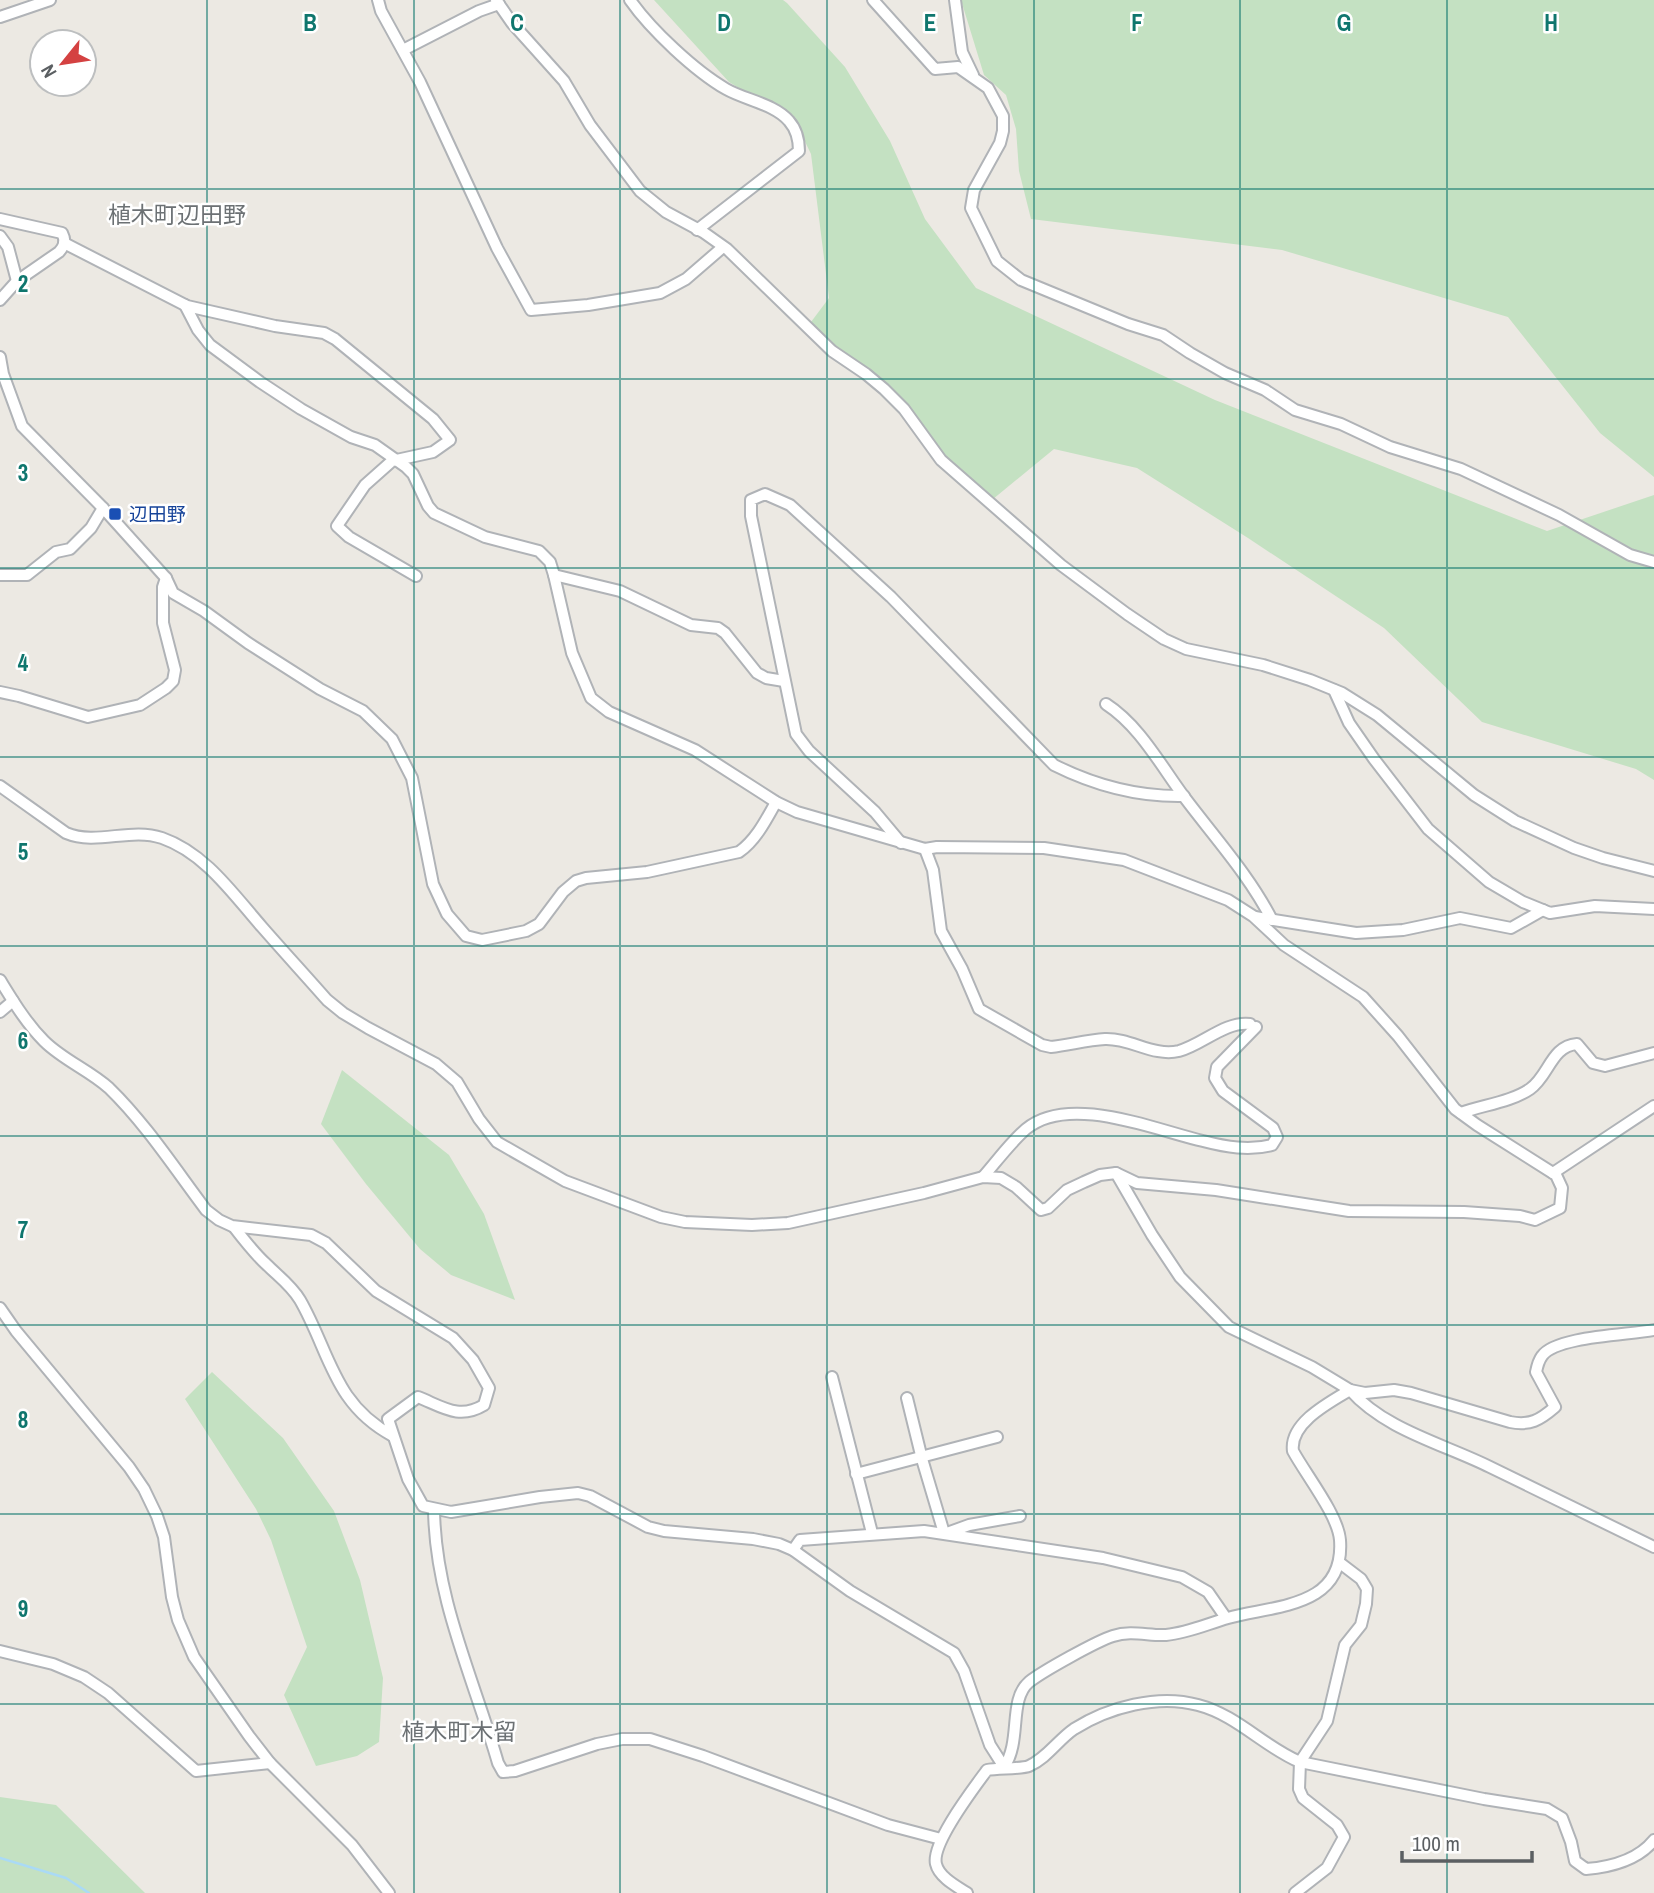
<svg xmlns="http://www.w3.org/2000/svg" width="1654" height="1893" viewBox="0 0 1654 1893" font-family="'Archivo Narrow','Noto Sans JP',sans-serif">
<style>
.green{fill:#c4e1c2}
.lines{fill:none;stroke-linecap:round;stroke-linejoin:round}
.stream{stroke:#aadaf5;stroke-width:2.5}
.minor-casing{stroke:#b0b3b7;stroke-width:14}
.minor{stroke:#fff;stroke-width:10}
.grid{fill:none;stroke:#0f766e;stroke-width:2;stroke-opacity:0.55}
.transit-dot{fill:#1a4fb4;stroke:#fff;stroke-width:2.5}
.labels{text-anchor:middle;dominant-baseline:central;stroke-width:5;stroke-linejoin:round;paint-order:stroke}
.transit-label{font-size:19px;fill:#164399;stroke:#fff;text-anchor:start}
.quarter-label{font-size:23px;fill:#6c7174;stroke:#fff}
.grid-label{font-size:23px;text-anchor:middle;font-weight:bold;fill:#0f766e;stroke:#fff;stroke-width:5;stroke-linejoin:round;paint-order:stroke}
</style>
<rect width="100%" height="100%" fill="#ece9e3"/>
<g class="green">
<polygon points="654,0 783,0 787,3 845,67 890,141 925,219 976,288 1215,400 1547,531 1654,495 1654,780 1636,769 1482,722 1384,628 1248,538 1137,468 1054,449 987,504 907,415 811,322 829,298 811,154 796,123 729,82"/>
<polygon points="961,0 1654,0 1654,477 1600,433 1508,317 1282,250 1031,219 1019,171 1016,129 1006,95 984,75"/>
<polygon points="342,1070 449,1155 484,1214 515,1300 451,1275 420,1249 366,1184 321,1124"/>
<polygon points="212,1372 283,1438 334,1511 360,1580 383,1678 379,1742 357,1756 316,1766 284,1695 307,1647 271,1540 256,1509 185,1399"/>
<polygon points="0,1797 56,1805 145,1893 0,1893"/>
</g>
<g class="lines">
<polyline class="stream" points="0,1858 66,1878 89,1893"/>
<defs>
<g id="minor">
<polyline points="378,0 381,11 420,82 497,248 531,310 588,305 660,293 686,279 723,247"/>
<polyline points="496,0 512,23 564,81 590,125 640,191 666,212 703,232 727,249 832,351 866,374 884,389 904,409 941,460 1061,565 1127,614 1164,639 1186,649 1263,665 1310,680 1342,693 1377,715 1474,795 1515,821 1574,848 1603,858 1654,871"/>
<path d="M630,0C651,30 695,71 726,89C745,100 775,104 789,121C797,130 799,140 799,151L697,230"/>
<polyline points="873,0 935,69 958,67 988,88 1003,116 1003,131 1000,143 974,190 971,208 997,261 1021,280 1128,324 1163,335 1190,353 1225,373 1265,390 1295,410 1341,424 1390,447 1461,469 1559,515 1630,555 1654,562"/>
<polyline points="955,0 962,52 973,75"/>
<polyline points="0,17 50,0"/>
<polyline points="403,50 479,11 499,4"/>
<path d="M0,219L62,233C66,241 65,245 59,252L17,281L0,300"/>
<polyline points="0,236 8,247 17,281"/>
<polyline points="64,243 187,306 275,326 324,333 335,339 433,419 450,440 433,452 392,461 365,485 337,526 349,537 416,576"/>
<path d="M0,357L3,374L22,426L103,508L166,578L173,593L204,611L248,643L320,689L363,711L392,739L412,778L433,884L447,914L466,936L482,940L526,931L539,924L563,892L576,881L586,878L647,872L739,852C756,840 766,820 776,802"/>
<polyline points="0,575 27,575 56,552 70,549 91,528 103,508"/>
<polyline points="554,575 620,591 691,625 718,628 725,633 757,673 766,678 784,681"/>
<polyline points="1334,690 1349,723 1374,759 1428,829 1489,882 1523,902 1550,913 1595,906 1654,909"/>
<polyline points="0,692 19,696 88,717 140,705 166,688 173,681 175,670 163,623 163,587 166,578"/>
<path d="M1106,704C1140,726 1161,766 1185,798C1215,838 1249,875 1272,920"/>
<path d="M0,786L66,833C97,846 130,827 162,838C205,853 233,894 262,927C283,951 305,975 327,1000L343,1013L368,1028L436,1064L457,1082L479,1119L497,1142L565,1181L661,1217L685,1222L752,1225L788,1223L924,1193L983,1177L1001,1178L1016,1187L1041,1210L1048,1208L1067,1190L1084,1182L1100,1175L1116,1173L1137,1183L1216,1190L1349,1211L1464,1212L1520,1216L1535,1220L1560,1208L1562,1188L1556,1175L1477,1125L1455,1109L1398,1036L1363,997L1284,945L1253,916L1228,900L1124,860L1044,848L937,847L925,849L797,812L776,802L695,750L609,712L591,698L572,653L554,575L550,562L539,551L485,537L434,513L428,506L413,474L406,467L375,445L351,437L301,409L260,382L210,345L198,330L185,305"/>
<path d="M901,843L875,812L809,751L796,734L751,516V500L765,494L790,505L891,597L1054,765C1094,785 1139,797 1184,796"/>
<path d="M925,849L933,870L941,931L962,969L979,1009L1042,1045L1051,1047C1069,1045 1087,1040 1105,1039C1131,1038 1153,1057 1179,1051C1202,1045 1225,1021 1250,1024L1252,1028L1256,1027L1217,1067L1215,1078L1223,1091L1273,1128L1277,1137L1272,1145C1249,1151 1226,1147 1203,1141C1155,1130 1069,1093 1026,1129C1010,1143 997,1161 983,1177"/>
<polyline points="1255,917 1356,933 1403,930 1460,918 1511,928 1543,910"/>
<path d="M0,980C13,1001 26,1023 44,1041C63,1060 89,1070 109,1088C146,1124 175,1169 206,1210L219,1220L232,1226L311,1235L326,1243L376,1291L453,1338L473,1360L489,1388L484,1405C459,1420 443,1407 418,1397L388,1419L408,1479L423,1506L451,1512L540,1497L578,1493L590,1496L648,1527L664,1531L753,1539L779,1544L793,1550L850,1591L954,1653L964,1671L990,1745L1004,1767"/>
<polyline points="0,1012 13,1001"/>
<path d="M1461,1113C1483,1105 1511,1102 1530,1089C1549,1076 1551,1046 1577,1044L1593,1063L1605,1066L1654,1053"/>
<path d="M1116,1173L1152,1235L1180,1277L1229,1327L1312,1367L1350,1390L1365,1393L1394,1390L1411,1393L1510,1422C1530,1426 1540,1420 1555,1407L1536,1372C1537,1367 1539,1360 1542,1356C1556,1336 1629,1335 1654,1330"/>
<polyline points="1553,1173 1654,1106"/>
<path d="M234,1227C244,1240 254,1253 266,1264C278,1276 291,1285 300,1300C330,1352 333,1404 393,1436"/>
<polyline points="0,1308 16,1331 129,1467 144,1489 157,1516 164,1537 172,1597 178,1620 194,1657 249,1736 270,1763 352,1845 389,1893"/>
<polyline points="832,1377 872,1533"/>
<path d="M1350,1390C1385,1430 1444,1444 1490,1467C1545,1494 1599,1520 1654,1547"/>
<polyline points="907,1398 922,1459 944,1533"/>
<polyline points="856,1474 997,1437"/>
<path d="M434,1509C435,1599 474,1679 498,1763L503,1772L515,1771L597,1744L622,1739H650L703,1756L888,1825L941,1839"/>
<polyline points="947,1533 969,1525 1020,1516"/>
<polyline points="793,1550 800,1540 924,1531 1103,1558 1182,1577 1208,1592 1226,1618"/>
<polyline points="0,1651 53,1664 84,1677 108,1693 196,1771 270,1763"/>
<path d="M1004,1767C1022,1741 1008,1700 1029,1682C1043,1671 1097,1641 1113,1636C1131,1630 1149,1636 1166,1635C1188,1633 1207,1624 1228,1618C1275,1605 1345,1608 1340,1540C1338,1515 1306,1475 1293,1451C1289,1423 1330,1402 1350,1390"/>
<path d="M967,1893C956,1886 939,1877 936,1864C931,1843 974,1788 987,1770C997,1768 1022,1769 1029,1766C1047,1758 1058,1740 1074,1729C1109,1707 1158,1694 1198,1705C1237,1715 1264,1747 1300,1762L1484,1799L1547,1809L1562,1818L1571,1842L1575,1861L1586,1869C1610,1867 1638,1860 1654,1840"/>
<polyline points="1295,1893 1327,1868 1344,1837 1337,1825 1303,1798 1299,1789 1300,1762 1327,1721 1345,1645 1361,1625 1366,1604 1367,1589 1361,1579 1340,1563"/>
</g>
</defs>
<use href="#minor" class="minor-casing"/>
<use href="#minor" class="minor"/>
</g>
<path class="grid" d="M207,0V1893M414,0V1893M620,0V1893M827,0V1893M1034,0V1893M1240,0V1893M1447,0V1893M0,189H1654M0,379H1654M0,568H1654M0,757H1654M0,946H1654M0,1136H1654M0,1325H1654M0,1514H1654M0,1704H1654"/>
<rect class="transit-dot" x="108" y="507" width="14" height="14" rx="3.5"/>
<g class="labels">
<g class="transit-label">
<text x="129" y="514">辺田野</text>
</g>
<g class="quarter-label">
<text x="177" y="214">植木町辺田野</text>
<text x="459" y="1731">植木町木留</text>
</g>
</g>
<g class="grid-label">
<text x="310" y="31">B</text>
<text x="517" y="31">C</text>
<text x="724" y="31">D</text>
<text x="930" y="31">E</text>
<text x="1137" y="31">F</text>
<text x="1344" y="31">G</text>
<text x="1551" y="31">H</text>
<text x="23" y="292">2</text>
<text x="23" y="481">3</text>
<text x="23" y="671">4</text>
<text x="23" y="860">5</text>
<text x="23" y="1049">6</text>
<text x="23" y="1238">7</text>
<text x="23" y="1428">8</text>
<text x="23" y="1617">9</text>
</g>
<g transform="translate(63 63) rotate(240)"><circle r="33" fill="#ffffff" stroke="#bdbfc0" stroke-width="2"/>
<path d="M0-5L12 26L0 18L-12 26Z" fill="#d44141"/>
<text y="-10" font-size="19" font-weight="bold" text-anchor="middle" fill="#5b5f62">N</text>
</g>
<path d="M1402 1851v10h130v-10" fill="none" stroke="#5b5f62" stroke-width="3.5"/>
<text x="1412" y="1851" font-size="21" fill="#5b5f62" stroke="#ffffff" stroke-width="5" paint-order="stroke">100 m</text>
</svg>
